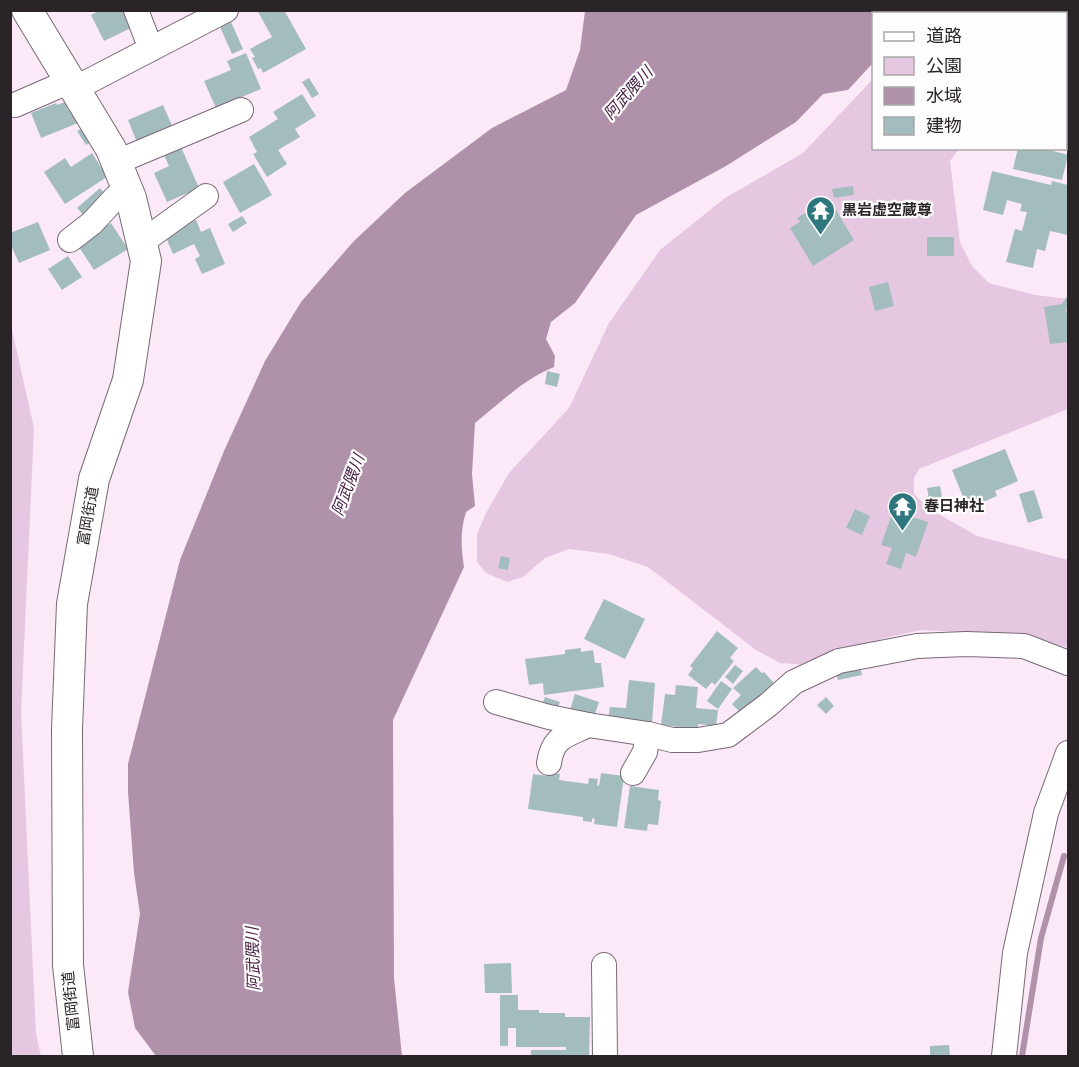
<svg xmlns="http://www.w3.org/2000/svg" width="1079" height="1067" viewBox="0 0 1079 1067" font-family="Rubik,'Noto Sans JP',sans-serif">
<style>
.green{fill:#e6c7e1}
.water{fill:#af91aa}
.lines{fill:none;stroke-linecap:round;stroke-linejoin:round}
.stream{stroke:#af91aa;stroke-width:6}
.building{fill:#a3bdbf}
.minor-casing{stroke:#796977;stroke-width:26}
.tertiary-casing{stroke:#796977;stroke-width:32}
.minor{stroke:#fff;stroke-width:24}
.tertiary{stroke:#fff;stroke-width:30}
.labels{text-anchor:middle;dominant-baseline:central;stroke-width:4.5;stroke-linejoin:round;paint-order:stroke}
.poi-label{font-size:15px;font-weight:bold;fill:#2a2429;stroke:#fdfdfd;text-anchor:start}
.street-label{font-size:15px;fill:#2a2429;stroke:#fdfdfd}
.water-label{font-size:16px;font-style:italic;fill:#492145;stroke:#fdfdfd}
</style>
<rect width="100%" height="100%" fill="#fbe9f8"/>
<g class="green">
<polygon points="911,11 1068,11 1068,119 1066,119 1066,14 910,13"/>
<polygon points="873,79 874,148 959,149 950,161 960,242 972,266 989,283 1035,295 1068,299 1068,409 919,469 914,478 914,494 928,508 977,536 1068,560 1068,647 964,632 921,630 881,639 809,665 780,663 756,650 648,567 609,554 569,549 545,558 523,577 507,582 486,573 477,562 477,534 485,515 509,473 569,408 609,323 660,250 725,198 803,153"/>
<polygon points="10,321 34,428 21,712 36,1034 41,1056 10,1056"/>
</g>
<path class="water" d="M585,11L889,10V13L874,14L873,63L848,90L823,94L796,122L726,166L636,215L575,303L551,322L546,339L555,356L554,367C524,379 500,403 475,423L472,474L475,506L466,512C460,531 461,548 464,567L393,720L394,978L402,1056H156L135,1028L128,992L140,914L134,873L128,792V764L180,560L224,451L265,361L301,302L353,242L405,193L492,128L566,90L580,50Z"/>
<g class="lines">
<polyline class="stream" points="1022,1056 1041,938 1064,856"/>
</g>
<g class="building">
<polygon points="100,10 125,10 133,27 104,41 91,15"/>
<polygon points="257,10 284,10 306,49 263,73 261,68 258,69 252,58 255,57 250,49 272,37"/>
<polygon points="228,15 243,49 232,54 217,20"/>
<polygon points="246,53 261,89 216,108 204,81 231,70 227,61"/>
<polygon points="309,78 319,94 312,98 302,82"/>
<polygon points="302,94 316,116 295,129 300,137 278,150 287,164 267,177 253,154 257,152 249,137 278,119 273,112"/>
<polygon points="65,102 68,110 78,106 83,121 41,138 31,113 56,103 57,105"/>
<polygon points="163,105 174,130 138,145 128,120"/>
<polygon points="90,124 98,138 86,145 77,131"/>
<polygon points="181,147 199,188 167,202 154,173 169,166 164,155"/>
<polygon points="1018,148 1042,148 1068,155 1062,180 1013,169"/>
<polygon points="92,153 107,177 65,204 44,172 65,158 71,167"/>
<polygon points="254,164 272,195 240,213 223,182"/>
<polygon points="992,171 1051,185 1052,181 1068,185 1068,235 1050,231 1045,251 1037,249 1033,268 1006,262 1015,229 1022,231 1027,212 1020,211 1022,204 1007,200 1003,215 983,210"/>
<polygon points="853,186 854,195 834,198 832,189"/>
<polygon points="100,188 107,196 84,216 77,208"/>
<polygon points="831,202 854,240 813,266 790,228 800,222 797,218 817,206 819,209"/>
<polygon points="242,216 247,223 233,232 228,224"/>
<polygon points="196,220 201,232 210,228 225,264 202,274 195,259 200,256 194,244 173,254 164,233"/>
<polygon points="38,222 50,250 19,263 10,243 10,233"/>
<polygon points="111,223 128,249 94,270 77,244"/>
<rect x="927" y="237" width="27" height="19"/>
<polygon points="68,256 82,277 62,290 48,269"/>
<polygon points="888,282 894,306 875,311 869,287"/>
<polygon points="1068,295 1068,306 1066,309 1068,317 1068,342 1050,344 1044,307 1062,304"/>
<polygon points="547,371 560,374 557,387 545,384"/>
<polygon points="1005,449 1018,481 995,491 997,496 981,503 979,499 966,504 952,470"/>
<polygon points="940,486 942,497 929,499 927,488"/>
<polygon points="1034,490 1043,518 1028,523 1019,494"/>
<polygon points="855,509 870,516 862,535 846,528"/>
<polygon points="893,511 928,522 916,557 906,553 901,569 886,564 892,548 881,545"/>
<polygon points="501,556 510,558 508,570 498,568"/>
<polygon points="604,599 645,619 625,659 584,639"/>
<polygon points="717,631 738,648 730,658 734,661 715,685 712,682 706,689 688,675 693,668 690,666"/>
<polygon points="581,648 581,652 593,650 595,663 601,663 604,687 544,695 543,683 529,685 525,659 565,654 565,650"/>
<polygon points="735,665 743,671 733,684 725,677"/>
<polygon points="756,667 762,673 764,672 774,683 741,713 732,704 741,695 733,688"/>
<polygon points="860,667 862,675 838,680 836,673"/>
<polygon points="629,680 655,683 652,724 608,719 610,707 626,708"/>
<polygon points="721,681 732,689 718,709 707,701"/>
<polygon points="676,685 698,687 696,708 718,710 716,726 698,724 698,729 661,725 665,694 675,695"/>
<polygon points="575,694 599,702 594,717 570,710"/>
<polygon points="545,697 560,702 558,707 543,702"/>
<polygon points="826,697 834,706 826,714 817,705"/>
<polygon points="547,772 560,774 559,780 588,784 589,778 598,779 597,785 599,786 601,773 624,776 617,827 594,824 595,819 592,818 592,822 583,821 583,817 528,809 533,774 547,776"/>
<polygon points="630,786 659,790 658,800 661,801 658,825 648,824 647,831 624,828"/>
<polygon points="511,963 512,993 485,993 484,964"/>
<polygon points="500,995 518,995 518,1010 539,1010 539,1013 565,1013 565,1017 590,1017 589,1056 531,1056 531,1050 566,1050 566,1047 516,1047 516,1028 508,1028 508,1046 500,1046"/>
<polygon points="949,1045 950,1056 930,1056 930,1046"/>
</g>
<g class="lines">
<defs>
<g id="minor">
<polyline points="136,10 151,49"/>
<polyline points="74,89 226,10"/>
<polyline points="15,105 70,81"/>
<polyline points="117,162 241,110"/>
<polyline points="70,240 92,223 116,197 128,190"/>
<polyline points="142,242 206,196"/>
<polyline points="496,702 549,717 588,725 648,734 672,740 698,740 728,735 768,705 794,682 839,661 917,646 966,644 1024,646 1068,663"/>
<path d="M549,763C553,736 566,736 588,725"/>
<polyline points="633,773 645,752 648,734"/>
<polyline points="604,965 605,1056"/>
<polyline points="1004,1056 1015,953 1046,813 1068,753"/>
</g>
<polyline id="tertiary" points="27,10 111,149 131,198 146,261 128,380 94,479 72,604 67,729 68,965 78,1056"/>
</defs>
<use href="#minor" class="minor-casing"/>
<use href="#tertiary" class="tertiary-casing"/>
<use href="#minor" class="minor"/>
<use href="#tertiary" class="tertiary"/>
</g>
<defs>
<symbol id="temple-pin" viewBox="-11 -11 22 30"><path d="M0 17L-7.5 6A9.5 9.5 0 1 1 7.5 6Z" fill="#2e777e" stroke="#fdfdfd"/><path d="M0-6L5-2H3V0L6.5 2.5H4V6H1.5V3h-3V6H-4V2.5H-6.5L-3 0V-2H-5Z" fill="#fff"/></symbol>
</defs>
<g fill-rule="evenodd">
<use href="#temple-pin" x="804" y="194" width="33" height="45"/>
<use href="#temple-pin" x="886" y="490" width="33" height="45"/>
</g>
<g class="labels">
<g class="poi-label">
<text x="842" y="210">黒岩虚空蔵尊</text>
<text x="924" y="506">春日神社</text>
</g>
<g class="street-label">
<text transform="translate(88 516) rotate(-80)">富岡街道</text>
<text transform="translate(71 1001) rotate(-96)">富岡街道</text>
</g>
<g class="water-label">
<text transform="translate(628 93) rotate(-48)">阿武隈川</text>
<text transform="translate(348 485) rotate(-69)">阿武隈川</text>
<text transform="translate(253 959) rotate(-92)">阿武隈川</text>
</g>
</g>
<rect width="1079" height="1067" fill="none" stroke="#2a2429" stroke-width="24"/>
<rect x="872" y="12" width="195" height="138" fill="#fdfdfd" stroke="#a9a6a8" stroke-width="1.5"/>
<rect x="884" y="32" width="30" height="9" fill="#ffffff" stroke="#a9a6a8" stroke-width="1.5"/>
<text x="926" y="42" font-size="18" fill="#2a2429">道路</text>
<rect x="884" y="57" width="30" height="18" fill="#e6c7e1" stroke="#a9a6a8" stroke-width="1.5"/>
<text x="926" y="72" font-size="18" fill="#2a2429">公園</text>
<rect x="884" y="87" width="30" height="18" fill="#af91aa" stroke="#a9a6a8" stroke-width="1.5"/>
<text x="926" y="102" font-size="18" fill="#2a2429">水域</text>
<rect x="884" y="117" width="30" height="18" fill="#a3bdbf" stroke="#a9a6a8" stroke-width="1.5"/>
<text x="926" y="132" font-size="18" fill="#2a2429">建物</text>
</svg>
